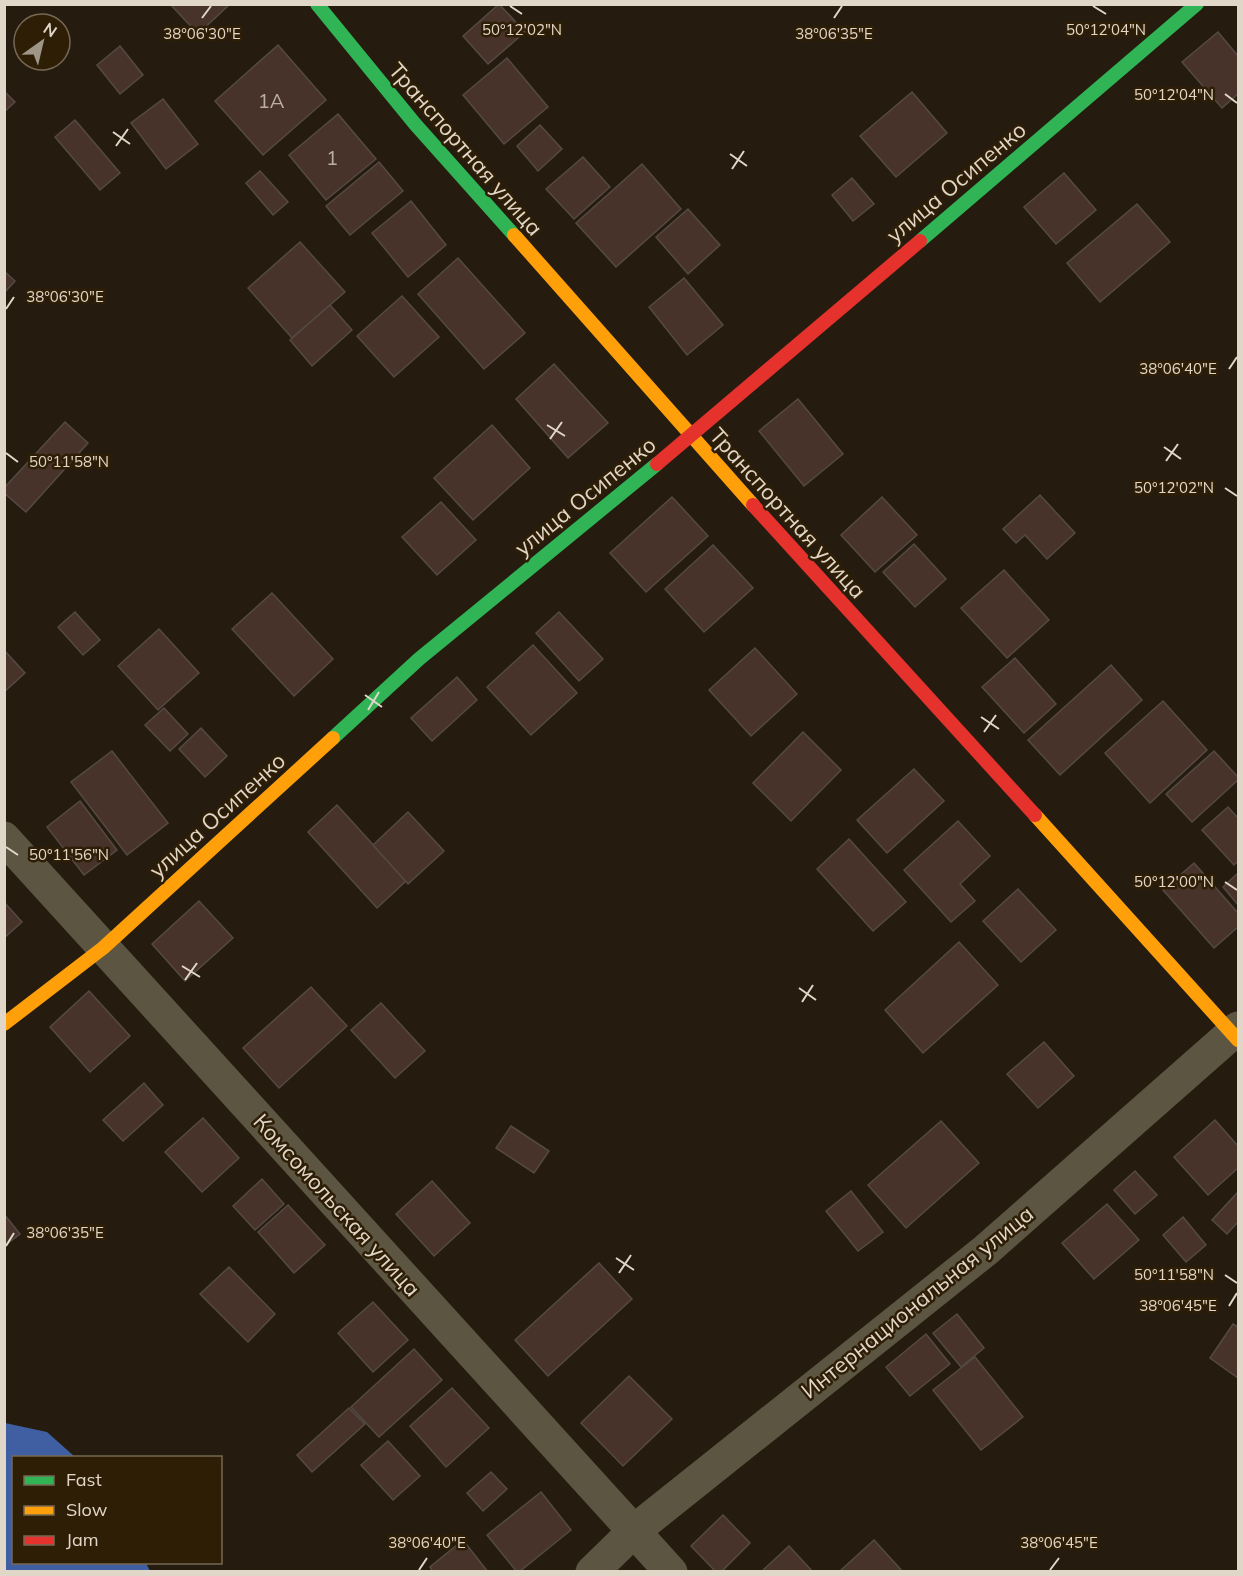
<svg xmlns="http://www.w3.org/2000/svg" width="1243" height="1576" viewBox="0 0 1243 1576" font-family="Mulish,sans-serif">
<style>
.water{fill:#405fa2}
.building{fill:#48332b;stroke:#544a43;stroke-width:1.5}
.lines{fill:none;stroke-linecap:round;stroke-linejoin:round}
.street{stroke:#5c5541;stroke-width:33}
.fast{stroke:#30b455;stroke-width:14}
.slow{stroke:#ff9f0a;stroke-width:14}
.jam{stroke:#e5322d;stroke-width:14}
.ticks{fill:none;stroke:#e1d7c9;stroke-width:2}
.labels{text-anchor:middle;dominant-baseline:central;stroke-width:5;stroke-linejoin:round;paint-order:stroke}
.number-label{font-size:20px;fill:#bbaea2}
.street-label{font-size:22px;fill:#e1d7c9;stroke:#2e1e06}
.ticks-label{font-size:15px;text-anchor:middle;fill:#e1d7c9;stroke:#2e1e06;stroke-width:5;stroke-linejoin:round;paint-order:stroke}
</style>
<rect width="100%" height="100%" fill="#251c0f"/>
<polygon class="water" points="5,1423 47,1432 75,1457 14,1458 14,1562 146,1563 150,1571 5,1571"/>
<g class="building">
<polygon points="170,4 230,4 198,34"/>
<polygon points="499,4 525,32 488,64 463,36"/>
<polygon points="1218,32 1238,56 1238,94 1222,108 1182,62"/>
<polygon points="278,45 326,100 263,155 215,101"/>
<polygon points="120,46 143,75 120,94 97,65"/>
<polygon points="507,58 548,107 504,144 463,95"/>
<polygon points="4,91 15,102 4,112"/>
<polygon points="912,92 947,133 896,177 860,136"/>
<polygon points="163,99 198,144 166,169 131,123"/>
<polygon points="338,114 376,159 326,200 289,155"/>
<polygon points="75,120 120,173 100,190 55,137"/>
<polygon points="540,125 562,149 538,171 517,146"/>
<polygon points="583,157 610,187 574,219 546,189"/>
<polygon points="379,162 403,191 350,235 326,206"/>
<polygon points="642,164 681,209 616,267 576,223"/>
<polygon points="260,171 288,202 273,215 246,183"/>
<polygon points="1064,173 1096,210 1056,244 1024,207"/>
<polygon points="852,178 874,204 853,221 832,195"/>
<polygon points="411,201 446,245 408,277 372,233"/>
<polygon points="1137,204 1170,242 1100,302 1067,263"/>
<polygon points="688,209 720,245 688,274 656,237"/>
<polygon points="300,242 345,292 292,338 248,288"/>
<polygon points="458,258 525,333 484,369 418,294"/>
<polygon points="4,271 15,281 4,293"/>
<polygon points="684,278 723,325 687,355 649,307"/>
<polygon points="402,296 439,337 394,377 357,336"/>
<polygon points="330,305 352,330 312,366 290,340"/>
<polygon points="554,364 608,423 568,458 516,399"/>
<polygon points="798,399 843,454 804,486 759,431"/>
<polygon points="65,422 88,443 26,512 4,493 4,488"/>
<polygon points="492,425 530,468 473,520 434,478"/>
<polygon points="1040,495 1075,533 1047,559 1025,535 1016,543 1003,529"/>
<polygon points="672,497 708,536 646,592 610,553"/>
<polygon points="882,497 917,535 875,572 841,535"/>
<polygon points="441,502 476,540 437,575 402,537"/>
<polygon points="914,544 946,579 915,607 883,572"/>
<polygon points="713,545 753,588 704,632 665,589"/>
<polygon points="1004,570 1049,620 1007,658 961,608"/>
<polygon points="272,593 333,659 294,696 232,629"/>
<polygon points="75,612 100,640 83,655 58,627"/>
<polygon points="559,612 603,659 579,681 536,633"/>
<polygon points="159,629 199,673 158,710 118,666"/>
<polygon points="533,645 577,693 531,735 487,687"/>
<polygon points="755,648 797,694 751,736 709,690"/>
<polygon points="4,650 25,673 4,692"/>
<polygon points="1015,658 1056,704 1024,733 982,687"/>
<polygon points="1111,665 1142,700 1060,775 1028,740"/>
<polygon points="457,677 477,700 432,741 411,718"/>
<polygon points="1163,701 1207,750 1150,803 1105,753"/>
<polygon points="164,708 188,734 170,751 145,725"/>
<polygon points="201,728 227,756 205,777 179,749"/>
<polygon points="803,732 841,770 791,821 753,783"/>
<polygon points="112,751 168,823 127,855 71,782"/>
<polygon points="1214,751 1238,777 1238,780 1192,822 1166,794"/>
<polygon points="914,769 944,801 887,853 857,820"/>
<polygon points="80,801 117,850 84,875 47,827"/>
<polygon points="337,805 406,881 377,908 308,832"/>
<polygon points="1228,807 1238,818 1238,861 1234,865 1202,830"/>
<polygon points="408,812 444,851 408,884 373,845"/>
<polygon points="958,821 990,856 960,884 975,901 951,922 904,870"/>
<polygon points="849,839 906,902 873,931 817,869"/>
<polygon points="1194,863 1238,913 1238,927 1214,948 1163,890"/>
<polygon points="1238,873 1238,905 1223,887"/>
<polygon points="1018,889 1056,930 1021,962 983,921"/>
<polygon points="199,901 233,938 185,981 152,944"/>
<polygon points="4,902 22,922 4,938"/>
<polygon points="959,942 998,985 923,1053 885,1010"/>
<polygon points="311,987 347,1026 279,1088 243,1048"/>
<polygon points="89,991 130,1036 90,1072 50,1027"/>
<polygon points="381,1003 425,1051 395,1078 351,1030"/>
<polygon points="1044,1042 1074,1076 1038,1108 1007,1074"/>
<polygon points="144,1083 163,1105 123,1141 103,1120"/>
<polygon points="203,1118 239,1158 202,1192 165,1152"/>
<polygon points="1215,1120 1238,1146 1238,1168 1208,1195 1174,1157"/>
<polygon points="941,1121 979,1163 906,1228 868,1185"/>
<polygon points="511,1126 549,1151 534,1173 496,1148"/>
<polygon points="1135,1171 1157,1195 1135,1214 1114,1190"/>
<polygon points="262,1179 284,1204 255,1230 233,1206"/>
<polygon points="432,1181 470,1223 434,1256 396,1214"/>
<polygon points="851,1191 883,1232 858,1251 826,1211"/>
<polygon points="1238,1192 1238,1222 1227,1234 1212,1220"/>
<polygon points="1107,1204 1139,1240 1094,1279 1062,1243"/>
<polygon points="288,1205 325,1245 294,1273 258,1232"/>
<polygon points="4,1214 20,1234 4,1246"/>
<polygon points="1183,1217 1206,1245 1186,1262 1163,1235"/>
<polygon points="599,1263 632,1299 548,1376 515,1340"/>
<polygon points="229,1267 275,1314 248,1342 200,1294"/>
<polygon points="373,1302 408,1340 373,1372 338,1333"/>
<polygon points="957,1314 984,1348 961,1367 933,1333"/>
<polygon points="1233,1324 1238,1327 1238,1378 1210,1358"/>
<polygon points="926,1334 950,1364 910,1396 886,1367"/>
<polygon points="414,1349 442,1380 379,1437 351,1407"/>
<polygon points="975,1357 1023,1417 981,1450 933,1390"/>
<polygon points="629,1376 672,1419 623,1466 581,1423"/>
<polygon points="452,1388 489,1428 446,1467 410,1426"/>
<polygon points="349,1408 365,1424 312,1472 297,1455"/>
<polygon points="388,1441 420,1476 393,1500 361,1465"/>
<polygon points="491,1472 507,1489 483,1511 467,1493"/>
<polygon points="541,1492 571,1530 519,1572 517,1572 487,1535"/>
<polygon points="723,1515 750,1543 721,1572 716,1572 691,1546"/>
<polygon points="463,1540 488,1572 433,1572 430,1567"/>
<polygon points="874,1540 903,1572 841,1572 840,1571"/>
<polygon points="789,1546 813,1572 761,1572"/>
</g>
<g class="lines">
<g class="street">
<polyline points="4,838 671,1572"/>
<polyline points="592,1572 634,1531 986,1250 1238,1028"/>
</g>
<g class="fast">
<polyline points="317,4 415,124 514,235"/>
<polyline points="920,241 1197,4"/>
<polyline points="333,738 419,659 657,464"/>
</g>
<g class="slow">
<polyline points="514,235 753,505"/>
<polyline points="1035,815 1238,1040"/>
<polyline points="4,1024 103,948 333,738"/>
</g>
<g class="jam">
<polyline points="657,464 920,241"/>
<polyline points="753,505 1035,815"/>
</g>
</g>
<path class="ticks" d="M510,6L522,14M1093,6L1106,14M202,18L211,6M834,18L842,6M1225,94L1237,103M113,132L130,144M116,146L128,129M730,154L747,166M732,169L744,151M6,309L14,297M1229,369L1237,357M547,425L565,436M550,439L562,422M1164,447L1181,459M6,453L18,462M1166,461L1178,444M1225,488L1237,496M365,695L382,707M368,710L379,692M981,717L999,729M984,732L996,715M6,847L18,855M1225,882L1237,890M182,966L200,977M185,980L197,963M799,988L816,1000M802,1002L813,985M6,1246L14,1233M616,1258L634,1270M619,1273L631,1255M1225,1275L1237,1283M1229,1306L1237,1293M419,1570L427,1558M1050,1570L1059,1558"/>
<g class="labels">
<g class="number-label">
<text x="271" y="100">1А</text>
<text x="332" y="157">1</text>
</g>
<g class="street-label">
<text transform="translate(466 149) rotate(49)">Транспортная улица</text>
<text transform="translate(956 182) rotate(-40)">улица Осипенко</text>
<text transform="translate(585 496) rotate(-39)">улица Осипенко</text>
<text transform="translate(788 513) rotate(48)">Транспортная улица</text>
<text transform="translate(217 815) rotate(-42)">улица Осипенко</text>
<text transform="translate(337 1205) rotate(48)">Комсомольская улица</text>
<text transform="translate(917 1302) rotate(-39)">Интернациональная улица</text>
</g>
</g>
<g class="ticks-label">
<text x="1106" y="35">50°12'04"N</text>
<text x="522" y="35">50°12'02"N</text>
<text x="202" y="39">38°06'30"E</text>
<text x="834" y="39">38°06'35"E</text>
<text x="1174" y="100">50°12'04"N</text>
<text x="65" y="302">38°06'30"E</text>
<text x="1178" y="374">38°06'40"E</text>
<text x="69" y="467">50°11'58"N</text>
<text x="1174" y="493">50°12'02"N</text>
<text x="69" y="860">50°11'56"N</text>
<text x="1174" y="887">50°12'00"N</text>
<text x="65" y="1238">38°06'35"E</text>
<text x="1174" y="1280">50°11'58"N</text>
<text x="1178" y="1311">38°06'45"E</text>
<text x="427" y="1548">38°06'40"E</text>
<text x="1059" y="1548">38°06'45"E</text>
</g>
<rect width="1243" height="1576" fill="none" stroke="#e1d7c9" stroke-width="12"/>
<rect x="12" y="1456" width="210" height="108" fill="#2e1e06" stroke="#766854" stroke-width="1.5"/>
<rect x="24" y="1476" width="30" height="9" fill="#30b455" stroke="#766854" stroke-width="1.5"/>
<text x="66" y="1486" font-size="18" fill="#e1d7c9">Fast</text>
<rect x="24" y="1506" width="30" height="9" fill="#ff9f0a" stroke="#766854" stroke-width="1.5"/>
<text x="66" y="1516" font-size="18" fill="#e1d7c9">Slow</text>
<rect x="24" y="1536" width="30" height="9" fill="#e5322d" stroke="#766854" stroke-width="1.5"/>
<text x="66" y="1546" font-size="18" fill="#e1d7c9">Jam</text>
<g transform="translate(42 42) rotate(34)"><circle r="28" fill="#2e1e06" stroke="#766854" stroke-width="1.5"/>
<path d="M0-4.5L10 22L0 15L-10 22Z" fill="#9f9688"/>
<text y="-9" font-size="16" font-weight="bold" text-anchor="middle" fill="#e1d7c9">N</text>
</g>
</svg>
